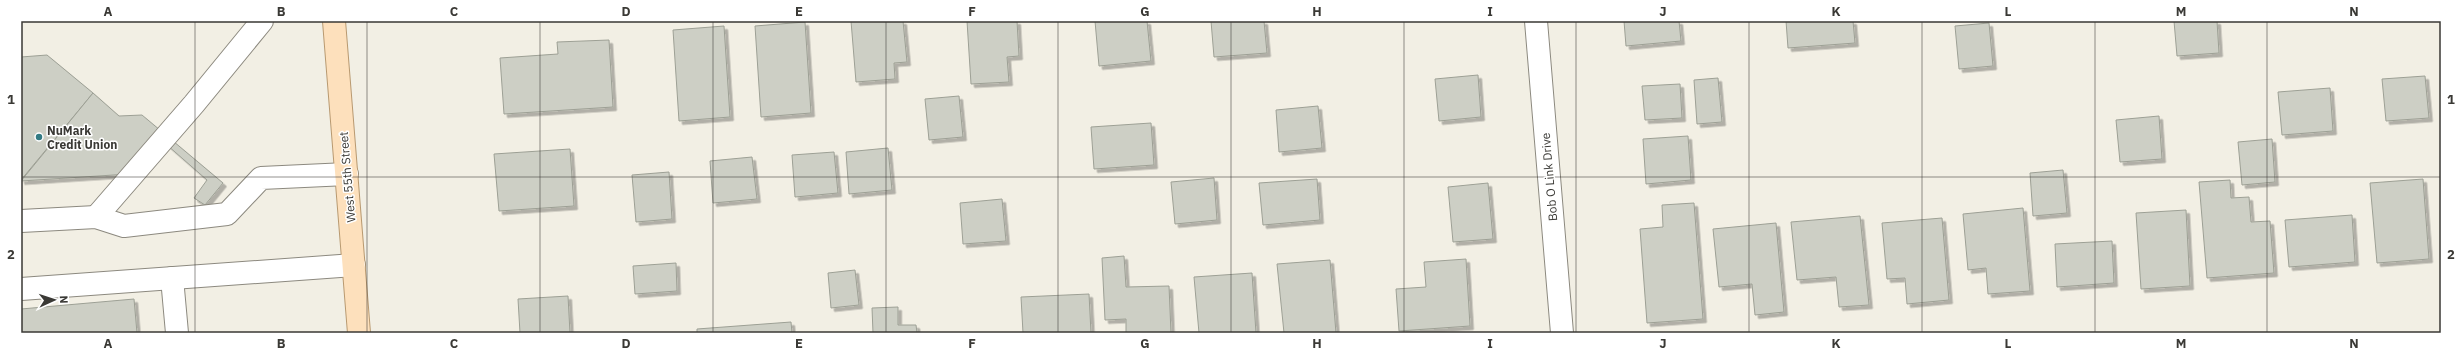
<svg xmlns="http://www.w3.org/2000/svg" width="2462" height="354" viewBox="0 0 2462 354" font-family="'IBM Plex Sans',sans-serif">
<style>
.building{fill:#cdcfc5;stroke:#9da095;filter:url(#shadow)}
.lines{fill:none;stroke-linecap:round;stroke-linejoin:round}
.minor-casing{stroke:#8c897f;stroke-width:24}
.major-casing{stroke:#b89970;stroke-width:24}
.minor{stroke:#fff;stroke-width:22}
.major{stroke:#fde0bc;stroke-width:22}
.grid{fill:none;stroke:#3a3935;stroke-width:1;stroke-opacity:0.55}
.poi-dot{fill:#327a83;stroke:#fff;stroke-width:1.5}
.labels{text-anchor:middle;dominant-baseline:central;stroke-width:3;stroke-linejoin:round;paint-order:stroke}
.poi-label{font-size:12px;font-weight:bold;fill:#3a3935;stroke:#fff;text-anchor:start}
.street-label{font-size:12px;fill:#3a3935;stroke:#fff}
.neatline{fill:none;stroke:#3a3935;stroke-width:1.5}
.grid-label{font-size:13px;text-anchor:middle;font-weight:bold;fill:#3a3935}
</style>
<defs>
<filter id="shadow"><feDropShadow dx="3.5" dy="3.5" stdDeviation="0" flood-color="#0004"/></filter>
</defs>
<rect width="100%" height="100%" fill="#f2efe4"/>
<g class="building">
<polygon points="851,21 903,21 907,62 894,63 895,79 856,82"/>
<polygon points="967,21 1017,21 1019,56 1007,57 1009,82 971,84"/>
<polygon points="1095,21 1147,21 1151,61 1099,66"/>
<polygon points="1211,21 1264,21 1267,53 1214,57"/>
<polygon points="1624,21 1679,21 1681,41 1626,46"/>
<polygon points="1786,21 1853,21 1855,43 1788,48"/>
<polygon points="2174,21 2217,21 2219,53 2177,56"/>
<polygon points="805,22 811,113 761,117 755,26"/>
<polygon points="1989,23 1993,66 1959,69 1955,26"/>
<polygon points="724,26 730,117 679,121 673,30"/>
<polygon points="609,40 613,107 504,114 500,58 558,54 557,42"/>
<polygon points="47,55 93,93 21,180 21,57"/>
<polygon points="1478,75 1481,117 1439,121 1435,79"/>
<polygon points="2425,76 2429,118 2386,121 2382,79"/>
<polygon points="1718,78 1722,122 1697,124 1694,80"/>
<polygon points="1680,84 1682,118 1645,120 1642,86"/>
<polygon points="2330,88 2333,131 2282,135 2278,92"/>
<polygon points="93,93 119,116 142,115 223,183 205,205 194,198 207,180 159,138 129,174 21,181"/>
<polygon points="959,96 963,137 929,140 925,99"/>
<polygon points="1318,106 1322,148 1279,152 1276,110"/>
<polygon points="2159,116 2162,159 2120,162 2116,120"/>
<polygon points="1151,123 1154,165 1094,169 1091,127"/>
<polygon points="1688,136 1691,180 1646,184 1643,139"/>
<polygon points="2272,139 2275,182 2242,185 2238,142"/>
<polygon points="888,148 892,190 849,194 846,152"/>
<polygon points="570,149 574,206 499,211 494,154"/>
<polygon points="834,152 838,193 795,197 792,155"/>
<polygon points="752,157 757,199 713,203 710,161"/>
<polygon points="2063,170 2067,213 2033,216 2030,173"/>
<polygon points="669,172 672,219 636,222 632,175"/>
<polygon points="1214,178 1217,220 1175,224 1171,182"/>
<polygon points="1317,179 1320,220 1263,225 1259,183"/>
<polygon points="2423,179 2429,259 2377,263 2370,183"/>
<polygon points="2230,180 2231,198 2249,197 2251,222 2270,221 2274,273 2207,278 2199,182"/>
<polygon points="1488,183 1493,239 1453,242 1448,187"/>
<polygon points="1002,199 1006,241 963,244 960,203"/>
<polygon points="1694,203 1703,319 1647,323 1640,229 1663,227 1662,205"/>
<polygon points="2023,208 2030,291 1988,294 1986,268 1968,270 1963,214"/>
<polygon points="2186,210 2190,286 2141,289 2136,213"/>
<polygon points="2352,215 2355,262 2289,267 2285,220"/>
<polygon points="1860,216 1869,305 1839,307 1836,277 1797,280 1791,222"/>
<polygon points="1942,218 1949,300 1907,304 1905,278 1887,279 1882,223"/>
<polygon points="1776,223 1784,312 1755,315 1752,284 1719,287 1713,229"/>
<polygon points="2112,241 2114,283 2057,287 2055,244"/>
<polygon points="1124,256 1126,287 1169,286 1171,333 1126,333 1126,319 1105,320 1102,258"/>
<polygon points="1466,259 1470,326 1399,331 1396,289 1426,287 1424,262"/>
<polygon points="1330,260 1336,333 1284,333 1277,264"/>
<polygon points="676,263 677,291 635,294 633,266"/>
<polygon points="855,270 859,305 831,308 828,273"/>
<polygon points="1252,273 1256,333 1199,333 1194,277"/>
<polygon points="1089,294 1091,333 1023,333 1021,297"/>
<polygon points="568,296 570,333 520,333 518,299"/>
<polygon points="134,299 137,333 21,333 21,309"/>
<polygon points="898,307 898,325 916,325 917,333 873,333 872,308"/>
<polygon points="791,322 792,333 697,333 697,329"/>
</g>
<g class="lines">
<defs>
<g id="minor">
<polyline points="1536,21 1562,333"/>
<polyline points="96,217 194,104 262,21"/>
<polyline points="21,221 96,217 124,226 227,214 261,178 347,174"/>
<polyline points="172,278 177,333"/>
<polyline points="21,289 354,265"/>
</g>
<polyline id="major" points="334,21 359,333"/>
</defs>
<use href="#minor" class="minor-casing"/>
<use href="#major" class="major-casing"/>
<use href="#minor" class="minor"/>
<use href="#major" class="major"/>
</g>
<path class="grid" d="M195,21V333M367,21V333M540,21V333M713,21V333M886,21V333M1058,21V333M1231,21V333M1404,21V333M1576,21V333M1749,21V333M1922,21V333M2095,21V333M2267,21V333M21,177H2441"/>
<circle class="poi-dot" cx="39" cy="137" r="4"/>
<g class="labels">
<g class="poi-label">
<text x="47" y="130">NuMark<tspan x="47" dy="14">Credit Union</tspan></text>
</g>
<g class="street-label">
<text transform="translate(347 177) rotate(-95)">West 55th Street</text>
<text transform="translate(1549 177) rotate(-95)">Bob O Link Drive</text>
</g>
</g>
<rect width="2462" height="354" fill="none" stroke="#ffffff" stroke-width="44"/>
<g transform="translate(54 300) rotate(87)" stroke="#ffffff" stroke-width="3" paint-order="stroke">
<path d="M0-3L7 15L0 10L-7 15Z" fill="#3a3935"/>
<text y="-6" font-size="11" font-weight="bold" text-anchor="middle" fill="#3a3935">N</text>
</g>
<rect x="22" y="22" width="2418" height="310" class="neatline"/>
<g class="grid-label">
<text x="108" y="16">A</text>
<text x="281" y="16">B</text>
<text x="454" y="16">C</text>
<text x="626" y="16">D</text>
<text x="799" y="16">E</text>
<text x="972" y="16">F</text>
<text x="1145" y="16">G</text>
<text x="1317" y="16">H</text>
<text x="1490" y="16">I</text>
<text x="1663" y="16">J</text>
<text x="1836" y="16">K</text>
<text x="2008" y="16">L</text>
<text x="2181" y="16">M</text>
<text x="2354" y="16">N</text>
<text x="11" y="104">1</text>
<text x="2451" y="104">1</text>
<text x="11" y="259">2</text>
<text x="2451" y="259">2</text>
<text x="108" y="348">A</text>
<text x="281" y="348">B</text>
<text x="454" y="348">C</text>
<text x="626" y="348">D</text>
<text x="799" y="348">E</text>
<text x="972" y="348">F</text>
<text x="1145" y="348">G</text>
<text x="1317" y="348">H</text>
<text x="1490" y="348">I</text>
<text x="1663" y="348">J</text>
<text x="1836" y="348">K</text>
<text x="2008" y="348">L</text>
<text x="2181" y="348">M</text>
<text x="2354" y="348">N</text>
</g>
</svg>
